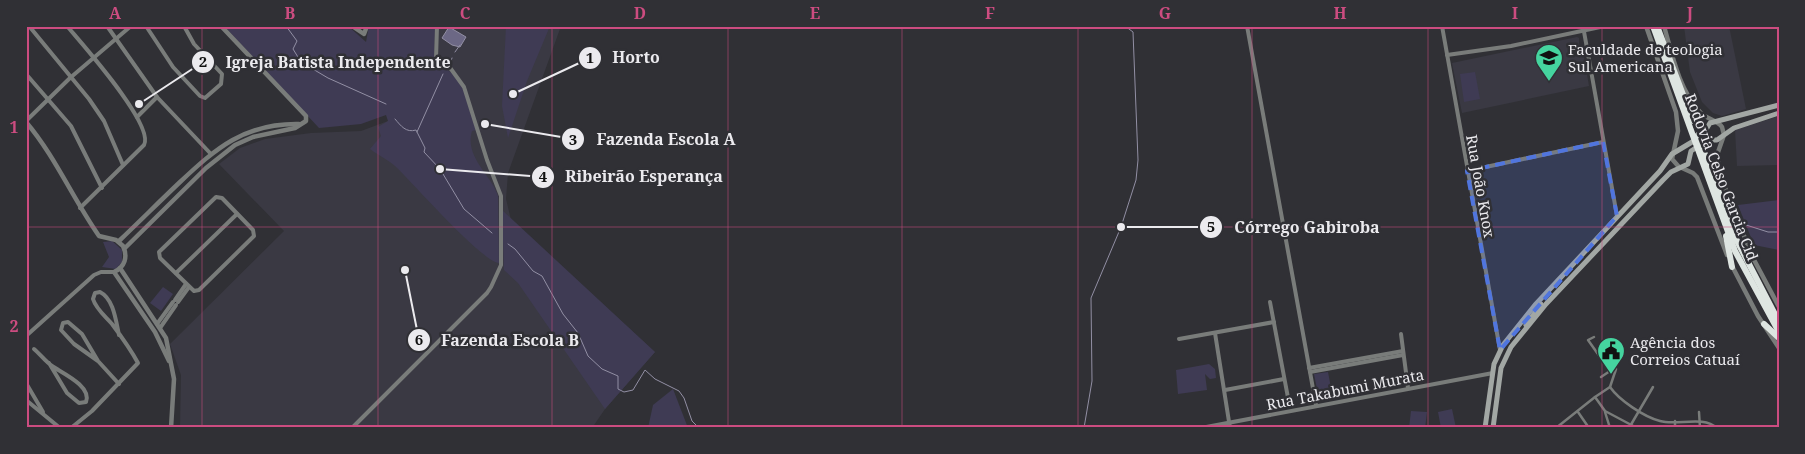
<svg xmlns="http://www.w3.org/2000/svg" width="1805" height="454" viewBox="0 0 1805 454" font-family="'Noto Serif',serif">
<style>
.built{fill:#3a3943}
.green{fill:#3f3b54}
.water{fill:#6c6885;stroke:#928fa4}
.lines{fill:none;stroke-linecap:round;stroke-linejoin:round}
.stream{stroke:#928fa4;stroke-width:1}
.pedestrian{stroke:#797c7a;stroke-width:2.5}
.minor{stroke:#797c7a;stroke-width:4}
.tertiary{stroke:#797c7a;stroke-width:4.5}
.secondary{stroke:#a2a7a4;stroke-width:5}
.motorway{stroke:#dee5e1;stroke-width:6}
.marked{fill:#5075de;fill-opacity:0.2;stroke:#5075de;stroke-width:4;stroke-dasharray:10 6;stroke-linejoin:round}
.grid{fill:none;stroke:#cc4c80;stroke-width:1;stroke-opacity:0.55}
.labels{text-anchor:middle;dominant-baseline:central;stroke-width:5;stroke-linejoin:round;paint-order:stroke}
.poi-label{font-size:15px;fill:#ebeaee;stroke:#303035;text-anchor:start}
.street-label{font-size:15px;fill:#ebeaee;stroke:#303035}
.leader{fill:none;stroke:#ebeaee;stroke-width:2}
.callout-dot{fill:#ebeaee;stroke:#303035;stroke-width:2}
.mark-label{font-size:15px;text-anchor:middle;font-weight:bold;fill:#111}
.callout-label{font-size:16px;text-anchor:middle;font-weight:bold;fill:#ebeaee;stroke:#303035;stroke-width:5;stroke-linejoin:round;paint-order:stroke}
.neatline{fill:none;stroke:#cc4c80;stroke-width:2}
.grid-label{font-size:16px;text-anchor:middle;font-weight:bold;fill:#cc4c80}
</style>
<rect width="100%" height="100%" fill="#303035"/>
<g class="built">
<polygon points="398,26 561,26 508,173 506,199 511,220 655,352 605,409 592,428 180,428 181,375 170,344 284,231 219,164 240,148 265,139 311,133 361,131 388,121"/>
<polygon points="1684,26 1729,26 1746,109 1722,116 1713,113 1702,102 1690,72"/>
<polygon points="1577,37 1579,38 1579,55 1584,57 1589,86 1462,113 1452,63"/>
<polygon points="1779,116 1779,165 1737,166 1735,130"/>
</g>
<g class="green">
<path d="M224,26H348L366,42L369,26H435L434,58L436,63L452,73L462,86L476,130L472,131C464,157 492,176 498,196L499,263C482,262 413,183 395,166C387,159 378,155 370,149L381,136L378,127L388,121L386,115L361,124L319,128Z"/>
<polygon points="506,26 550,26 527,81 508,138 502,106"/>
<polygon points="1475,72 1480,99 1464,102 1460,74"/>
<polygon points="1779,200 1779,250 1754,245 1738,205"/>
<polygon points="502,210 655,352 605,409 518,283 504,270"/>
<polygon points="112,241 122,250 122,262 116,269 102,267 109,257 103,242"/>
<polygon points="163,287 173,294 161,311 150,303"/>
<polygon points="1209,364 1215,369 1216,378 1210,379 1205,374 1207,390 1178,394 1176,370"/>
<polygon points="1328,372 1333,399 1319,399 1314,374"/>
<polygon points="673,389 688,428 648,428 653,405"/>
<polygon points="1452,409 1456,428 1441,428 1438,412"/>
<polygon points="1411,411 1427,412 1425,428 1409,428"/>
</g>
<polygon class="water" points="449,27 466,37 460,47 452,45 442,38"/>
<g class="lines">
<g class="stream">
<polyline points="286,26 297,41 293,49 301,62 328,78 386,104"/>
<polyline points="455,52 460,45"/>
<polyline points="450,64 452,58"/>
<path d="M395,119C401,126 406,133 416,130L425,148L424,152L440,169L464,209L492,233"/>
<polyline points="417,132 443,74"/>
<polyline points="1743,224 1768,232 1779,232"/>
<polyline points="508,244 515,249 533,271 542,276 563,314 578,333 588,356 602,369 618,376 618,389 624,392 633,390 645,370 655,379 679,391 684,398 692,421 699,428"/>
<polyline points="1084,428 1092,381 1091,298 1121,227 1136,180 1138,160 1133,32 1125,26"/>
</g>
<g class="pedestrian">
<polyline points="1594,337 1588,340 1610,371 1615,372"/>
<polyline points="1601,377 1610,371"/>
<polyline points="1610,387 1616,369"/>
<polyline points="1578,412 1589,428"/>
<polyline points="1605,412 1610,428"/>
<polyline points="1699,412 1700,428"/>
<polyline points="1675,421 1675,428"/>
<polyline points="1556,428 1595,397"/>
<polyline points="1629,428 1653,387"/>
<path d="M1637,428L1605,411L1595,397L1610,387C1619,400 1644,417 1660,421C1677,426 1703,415 1717,428"/>
</g>
<g class="minor">
<polyline points="29,26 89,99 104,121 123,165"/>
<path d="M67,26C82,44 155,125 144,145L80,208"/>
<polyline points="107,26 157,97 210,153"/>
<polyline points="146,26 173,67 200,96 205,98 221,84 222,74 194,44 184,26"/>
<polyline points="1247,26 1316,405"/>
<polyline points="1442,26 1500,350"/>
<polyline points="1583,26 1617,216"/>
<polyline points="1447,55 1511,46 1605,26"/>
<polyline points="26,74 71,126 102,188"/>
<polyline points="137,117 157,97"/>
<polyline points="26,121 70,78 131,26"/>
<polyline points="1467,171 1603,142"/>
<polygon points="216,197 222,198 253,230 254,236 199,290 194,291 160,258 159,252"/>
<polyline points="176,273 237,214"/>
<polyline points="175,300 186,284"/>
<polyline points="178,302 189,287"/>
<polyline points="1270,302 1289,403"/>
<polyline points="157,324 173,302"/>
<polyline points="160,328 176,305"/>
<polyline points="1215,333 1230,428"/>
<polyline points="1401,334 1408,388"/>
<polyline points="26,336 94,275 101,272 114,272"/>
<polyline points="1179,339 1274,322"/>
<path d="M34,349C40,354 45,361 52,366C62,373 92,386 86,402L79,403L67,393L49,363"/>
<polyline points="98,361 74,344 61,330 63,323 68,322 82,334 98,361 119,384"/>
<polyline points="1309,368 1403,351"/>
<polyline points="1310,372 1403,355"/>
<polyline points="26,383 43,412"/>
<polyline points="1225,390 1284,379"/>
<polyline points="26,400 60,428"/>
<path d="M71,428L92,411L138,363C131,350 121,336 112,324C105,316 96,309 93,299L95,293L100,292C114,299 116,322 119,335"/>
<polyline points="352,428 487,293 491,287 501,265 501,196 487,160 464,87 451,69 436,59 437,26"/>
<polyline points="1201,428 1493,373"/>
</g>
<g class="tertiary">
<polyline points="352,26 364,34 367,26"/>
<polyline points="1646,26 1676,112 1678,131 1672,159 1679,167"/>
<path d="M1664,26C1672,54 1679,90 1700,112C1706,119 1717,120 1722,127L1724,135L1717,155L1722,180L1752,256L1779,307"/>
<path d="M26,122C55,156 73,199 99,236L116,240L123,246C128,257 125,267 114,272L155,332L169,361"/>
<polyline points="1682,168 1693,173 1697,177 1727,255"/>
<path d="M119,241C139,222 159,202 179,183C216,148 245,123 299,124"/>
<polyline points="125,248 206,168 235,145 253,137 295,128 306,121 306,116 221,26"/>
<polyline points="1731,264 1758,316 1779,348"/>
<polyline points="120,268 166,338 174,379 171,428"/>
</g>
<g class="secondary">
<polyline points="1526,325 1541,304"/>
<polyline points="1485,428 1494,364 1503,345 1535,305 1660,171 1672,154 1702,136 1710,123 1779,105"/>
<polyline points="1493,428 1501,368 1511,347 1546,304 1663,180 1671,172 1688,164 1691,151 1708,140 1717,140 1734,128 1779,113"/>
</g>
<g class="motorway">
<polyline points="1653,26 1735,251 1779,332"/>
<polyline points="1657,26 1693,121"/>
<polyline points="1698,135 1735,237 1779,322"/>
<polyline points="1732,207 1734,225"/>
<polyline points="1726,236 1732,267"/>
<polyline points="1764,324 1779,338"/>
</g>
</g>
<path class="marked" d="M1603,142L1617,216L1500,350L1467,171Z"/>
<path class="grid" d="M202,26V428M378,26V428M552,26V428M728,26V428M902,26V428M1078,26V428M1252,26V428M1428,26V428M1602,26V428M26,227H1779"/>
<defs>
<symbol id="university-pin" viewBox="-11 -11 22 30"><path d="M0 17L-7.5 6A9.5 9.5 0 1 1 7.5 6Z" fill="#45d49f" stroke="#303035"/><path d="M0-5L7-2L0 1L-7-2ZM-4 1L0 2.5L4 1V4Q0 6-4 4Z" fill="#111"/></symbol>
<symbol id="civic-pin" viewBox="-11 -11 22 30"><path d="M0 17L-7.5 6A9.5 9.5 0 1 1 7.5 6Z" fill="#45d49f" stroke="#303035"/><path d="M-.6-6.5H3V-4.5H.6V-3L4-1V1h2V6H-6V1h2V-1L-.6-3ZM-1.2 2.5V6h2.4V2.5Z" fill="#111"/></symbol>
</defs>
<g fill-rule="evenodd">
<use href="#university-pin" x="1533" y="42" width="32" height="43"/>
<use href="#civic-pin" x="1595" y="335" width="32" height="43"/>
</g>
<g class="labels">
<g class="poi-label">
<text x="1568" y="49">Faculdade de teologia<tspan x="1568" dy="17">Sul Americana</tspan></text>
<text x="1630" y="342">Agência dos<tspan x="1630" dy="17">Correios Catuaí</tspan></text>
</g>
<g class="street-label">
<text transform="translate(1722 177) rotate(69)">Rodovia Celso Garcia Cid</text>
<text transform="translate(1481 186) rotate(80)">Rua João Knox</text>
<text transform="translate(1345 389) rotate(-11)">Rua Takabumi Murata</text>
</g>
</g>
<path class="leader" d="M513 94L590 58M139 104L203 62M485 124L573 139M440 169L543 177M1121 227L1211 227M405 270L419 340"/>
<g class="callout-dot">
<circle cx="513" cy="94" r="5"/>
<circle cx="139" cy="104" r="5"/>
<circle cx="485" cy="124" r="5"/>
<circle cx="440" cy="169" r="5"/>
<circle cx="1121" cy="227" r="5"/>
<circle cx="405" cy="270" r="5"/>
<circle cx="590" cy="58" r="12"/>
<circle cx="203" cy="62" r="12"/>
<circle cx="573" cy="139" r="12"/>
<circle cx="543" cy="177" r="12"/>
<circle cx="1211" cy="227" r="12"/>
<circle cx="419" cy="340" r="12"/>
</g>
<g class="mark-label">
<text x="590" y="63">1</text>
<text x="203" y="67">2</text>
<text x="573" y="145">3</text>
<text x="543" y="182">4</text>
<text x="1211" y="232">5</text>
<text x="419" y="345">6</text>
</g>
<g class="callout-label">
<text x="636" y="63">Horto</text>
<text x="338" y="68">Igreja Batista Independente</text>
<text x="666" y="145">Fazenda Escola A</text>
<text x="644" y="182">Ribeirão Esperança</text>
<text x="1307" y="233">Córrego Gabiroba</text>
<text x="510" y="346">Fazenda Escola B</text>
</g>
<rect width="1805" height="454" fill="none" stroke="#303035" stroke-width="55"/>
<rect x="28" y="28" width="1750" height="398" class="neatline"/>
<g class="grid-label">
<text x="115" y="19">A</text>
<text x="290" y="19">B</text>
<text x="465" y="19">C</text>
<text x="640" y="19">D</text>
<text x="815" y="19">E</text>
<text x="990" y="19">F</text>
<text x="1165" y="19">G</text>
<text x="1340" y="19">H</text>
<text x="1515" y="19">I</text>
<text x="1690" y="19">J</text>
<text x="14" y="133">1</text>
<text x="14" y="332">2</text>
</g>
</svg>
